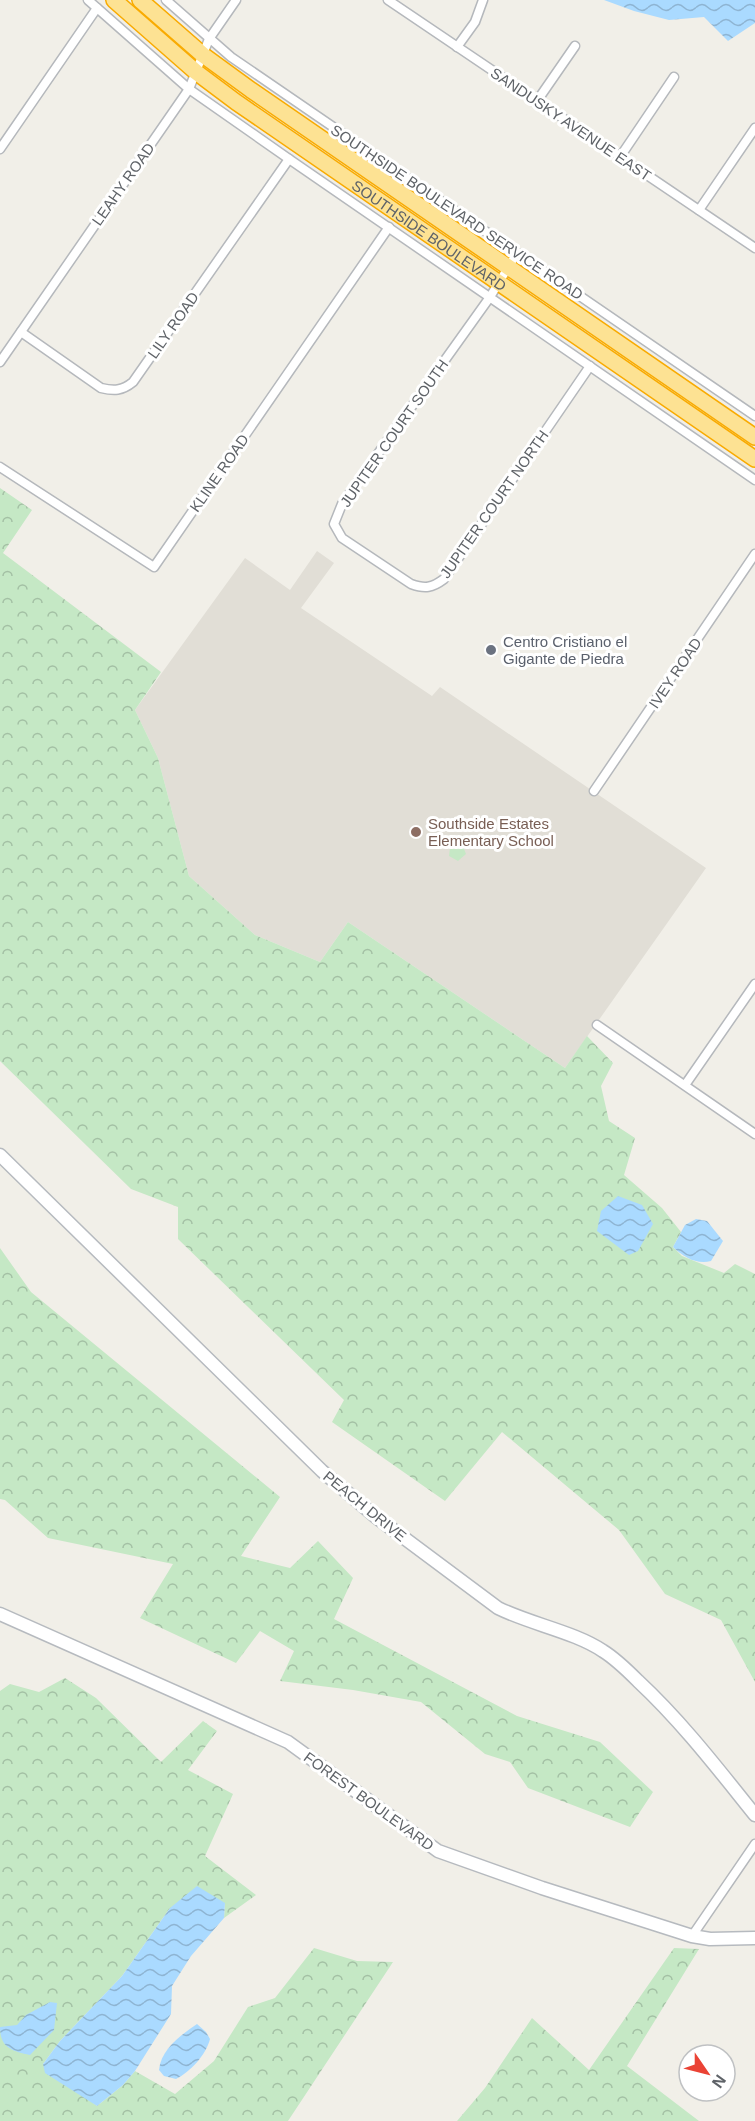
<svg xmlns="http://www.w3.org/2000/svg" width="755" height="2121" viewBox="0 0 755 2121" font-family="Arial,sans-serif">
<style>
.education{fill:#e1ded6}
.forest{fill:url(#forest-crowns)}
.water{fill:url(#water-waves)}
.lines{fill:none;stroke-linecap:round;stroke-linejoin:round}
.street-casing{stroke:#b5b8bc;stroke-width:11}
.secondary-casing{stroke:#b6babf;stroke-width:15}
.highway-casing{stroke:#f9ab00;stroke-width:18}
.street{stroke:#fff;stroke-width:8}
.secondary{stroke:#fff;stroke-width:12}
.highway{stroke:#fde293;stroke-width:15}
.worship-dot{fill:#6b7280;stroke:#fff;stroke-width:2}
.education-dot{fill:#8d6e63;stroke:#fff;stroke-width:2}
.labels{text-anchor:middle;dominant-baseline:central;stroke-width:6;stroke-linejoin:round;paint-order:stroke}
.street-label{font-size:15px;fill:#5f6368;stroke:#fff}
.worship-label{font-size:15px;fill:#5b616d;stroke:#fff;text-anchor:start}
.education-label{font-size:15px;fill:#785e54;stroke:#fff;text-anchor:start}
</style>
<defs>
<pattern id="forest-crowns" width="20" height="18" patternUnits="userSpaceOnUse" patternTransform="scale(1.5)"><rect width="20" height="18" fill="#c5e8c5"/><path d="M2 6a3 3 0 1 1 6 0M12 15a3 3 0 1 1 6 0" fill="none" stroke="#a3c0a4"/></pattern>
<pattern id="water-waves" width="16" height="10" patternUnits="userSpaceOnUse" patternTransform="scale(1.5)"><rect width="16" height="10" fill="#aadaff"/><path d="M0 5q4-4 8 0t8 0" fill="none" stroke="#8eb4d2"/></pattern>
</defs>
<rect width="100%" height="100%" fill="#f1efe8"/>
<polygon class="education" points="317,551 334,563 301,608 432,696 440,687 706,868 565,1068 348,922 320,962 255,935 189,876 158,758 135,710 245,558 290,590"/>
<g class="forest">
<polygon points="0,488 32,510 3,553 161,672 135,710 158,758 189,876 255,935 320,962 348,922 565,1068 587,1036 613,1063 601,1086 609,1121 635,1138 624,1175 662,1208 681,1232 673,1247 682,1256 724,1273 735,1264 755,1274 755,1682 721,1620 665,1594 619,1530 502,1432 445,1501 332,1422 344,1400 178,1239 178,1207 131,1189 0,1061"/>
<polygon points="455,840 461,841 466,854 458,861 449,856 450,848"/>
<polygon points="0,1248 31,1292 280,1497 241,1556 290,1568 318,1541 353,1578 334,1619 517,1716 600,1742 653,1792 630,1827 528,1788 510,1762 485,1754 421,1702 353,1690 280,1681 294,1651 260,1631 236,1663 140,1618 173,1564 48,1538 5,1500 0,1499"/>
<polygon points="65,1678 96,1698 161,1762 203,1721 217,1731 188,1770 233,1794 205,1856 256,1895 224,1918 225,1903 170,1908 122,1976 60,2041 43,2064 97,2106 123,2085 135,2071 175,2094 214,2061 248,2007 275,1998 314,1948 357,1961 393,1962 288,2121 0,2121 0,1691 10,1684 39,1692"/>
<polygon points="674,1948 699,1949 627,2066 699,2121 457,2121 485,2088 532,2018 589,2070"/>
</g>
<g class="water">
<polygon points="604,0 755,0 755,23 728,41 704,17 669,20 634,11"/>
<polygon points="618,1196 642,1205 653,1224 638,1251 629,1255 597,1231 601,1211"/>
<path d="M696,1219L707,1221L723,1241L711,1261C697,1265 683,1257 673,1247L685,1225Z"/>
<polygon points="197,1886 225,1903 224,1918 191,1956 172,1986 171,2014 135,2071 123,2085 97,2106 45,2073 43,2064 60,2041 122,1976 170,1908"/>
<path d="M50,2002L57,2003L54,2030L30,2055C12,2051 0,2048 0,2027L17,2025L26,2015Z"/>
<path d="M197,2024L206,2032L210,2039C206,2055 190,2072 176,2079L164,2076L159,2070C161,2049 181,2035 197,2024Z"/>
</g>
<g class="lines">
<defs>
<g id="street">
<polyline points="88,0 189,89 289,159 755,480"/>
<polyline points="166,0 231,57 755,416"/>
<polyline points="388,0 755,248"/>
<polyline points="457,47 475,22 483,0"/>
<polyline points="537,101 575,46"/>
<polyline points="0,149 97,8"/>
<polyline points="620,157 674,77"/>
<polyline points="699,210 755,128"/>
<path d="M517,253L490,297L342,504L334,524L342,538L411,584C425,589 432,588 444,579L590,366"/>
<path d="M21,332L101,388C114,391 122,391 133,382L289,159"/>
<polyline points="0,362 189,89 209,39 236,0"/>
<polyline points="0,467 154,567 389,227"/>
<polyline points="594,791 755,554"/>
<polyline points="597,1025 755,1134"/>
<polyline points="685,1085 755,984"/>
<polyline points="692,1936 755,1844"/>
</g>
<g id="secondary">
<path d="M0,1155L322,1471L376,1517L498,1608C530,1624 575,1632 603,1651C616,1659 627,1670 638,1681C682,1722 718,1769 755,1815"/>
<polyline points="0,1614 288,1742 438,1851 542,1888 692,1936 710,1939 755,1938"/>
</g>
<g id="highway">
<path id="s1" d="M114,0L196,72L236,102L755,459"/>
<polyline points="140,0 203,55 251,90 755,437"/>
</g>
</defs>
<use href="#street" class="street-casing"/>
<use href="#secondary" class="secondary-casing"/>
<use href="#highway" class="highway-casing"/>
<use href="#street" class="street"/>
<use href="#secondary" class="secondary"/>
<use href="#highway" class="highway"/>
</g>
<circle class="worship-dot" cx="491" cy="650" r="6"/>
<circle class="education-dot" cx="416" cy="832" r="6"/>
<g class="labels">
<g class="street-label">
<text transform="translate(571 124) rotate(34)">SANDUSKY AVENUE EAST</text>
<text transform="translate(123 184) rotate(-55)">LEAHY ROAD</text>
<text transform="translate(457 212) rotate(34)">SOUTHSIDE BOULEVARD SERVICE ROAD</text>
<text stroke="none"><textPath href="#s1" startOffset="394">SOUTHSIDE BOULEVARD</textPath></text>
<text transform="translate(173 325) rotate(-55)">LILY ROAD</text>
<text transform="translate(394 433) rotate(-55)">JUPITER COURT SOUTH</text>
<text transform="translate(219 473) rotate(-55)">KLINE ROAD</text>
<text transform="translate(494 504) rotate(-55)">JUPITER COURT NORTH</text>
<text transform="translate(675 673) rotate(-56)">IVEY ROAD</text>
<text transform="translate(365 1506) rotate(39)">PEACH DRIVE</text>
<text transform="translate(369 1801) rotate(36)">FOREST BOULEVARD</text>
</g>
<g class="worship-label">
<text x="503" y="641">Centro Cristiano el<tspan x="503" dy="17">Gigante de Piedra</tspan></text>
</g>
<g class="education-label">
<text x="428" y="823">Southside Estates<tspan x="428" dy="17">Elementary School</tspan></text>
</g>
</g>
<g transform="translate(707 2073) rotate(125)"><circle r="28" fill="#ffffff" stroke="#bfc1c3" stroke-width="1.5"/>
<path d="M0-4.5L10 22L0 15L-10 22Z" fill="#ea4335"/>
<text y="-9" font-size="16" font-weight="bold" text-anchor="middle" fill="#5f6368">N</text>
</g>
</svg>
